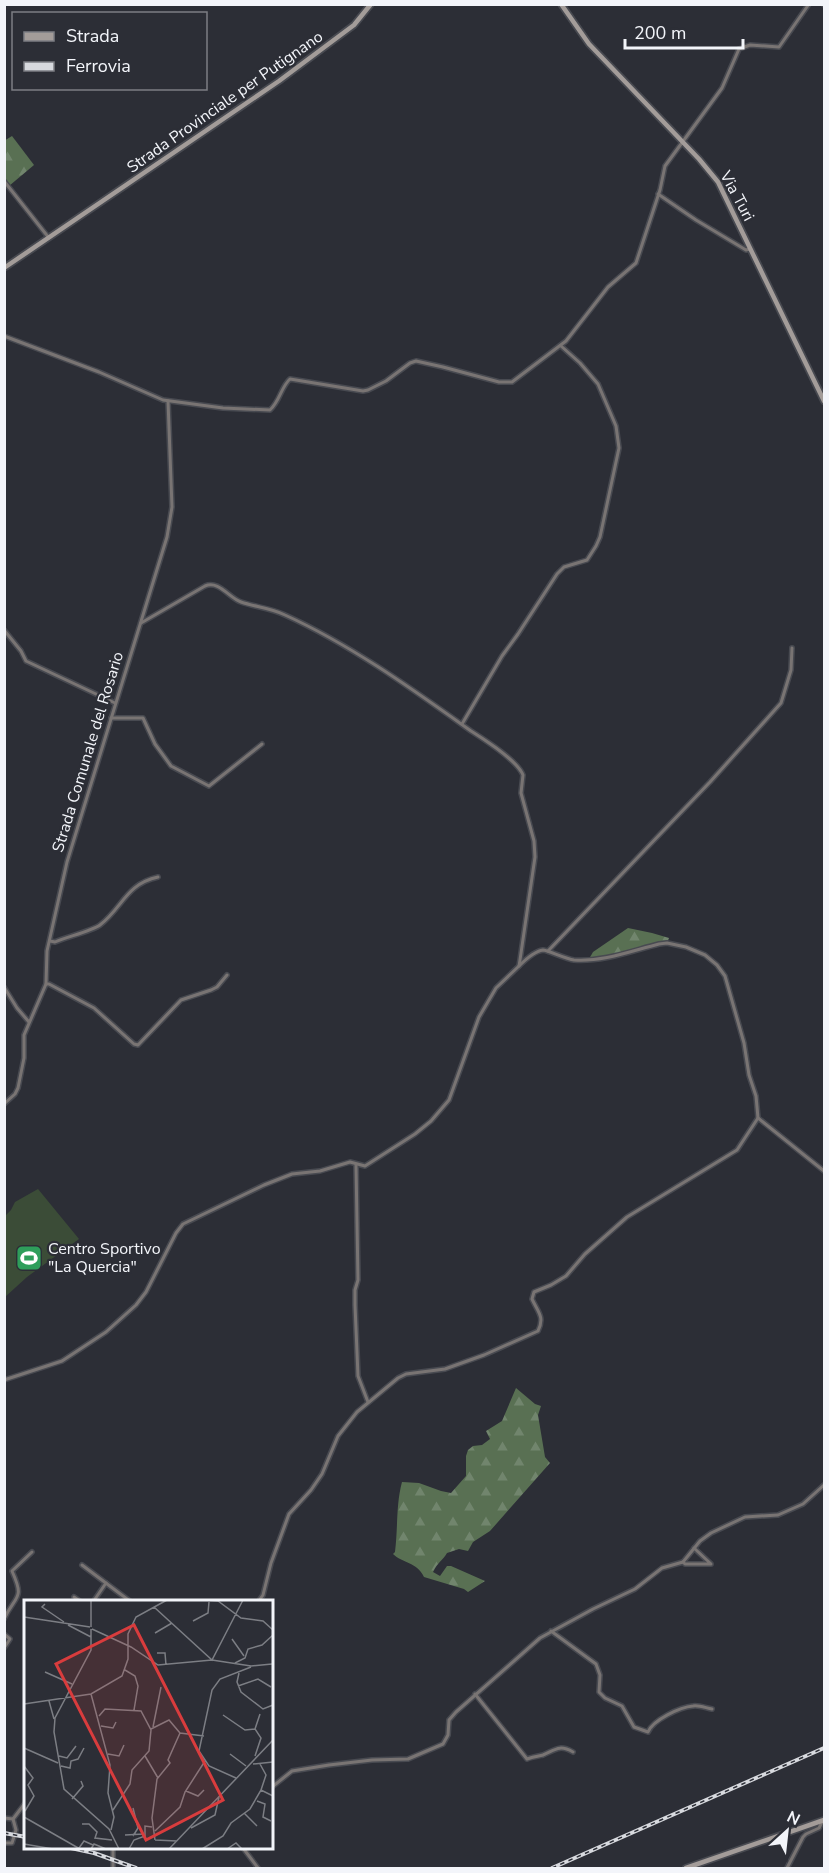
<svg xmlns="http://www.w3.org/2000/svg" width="829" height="1873" viewBox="0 0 829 1873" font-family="'Nunito Sans',sans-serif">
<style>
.forest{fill:url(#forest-firs)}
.park{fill:#3b4c37}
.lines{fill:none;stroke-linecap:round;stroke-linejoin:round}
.street-casing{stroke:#484a51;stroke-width:6}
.secondary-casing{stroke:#484a51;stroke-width:8}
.street{stroke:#797473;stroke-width:3}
.secondary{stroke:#a39c99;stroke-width:4.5}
.rail-casing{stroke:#d7d9de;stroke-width:4}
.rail{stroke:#2c2e36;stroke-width:1.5;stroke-dasharray:4.5;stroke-linecap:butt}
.labels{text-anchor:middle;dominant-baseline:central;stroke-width:4.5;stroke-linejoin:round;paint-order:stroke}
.street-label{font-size:16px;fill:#f3f5fa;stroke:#2c2e36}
.poi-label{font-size:16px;fill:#f3f5fa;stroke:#2c2e36;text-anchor:start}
.inset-road{fill:none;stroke:#7c7e84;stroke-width:1.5}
.view{fill:#d93c3d;fill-opacity:0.15;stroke:#d93c3d;stroke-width:3}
.inset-edge{fill:none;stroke:#f3f5fa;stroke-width:3}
</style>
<defs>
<pattern id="forest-firs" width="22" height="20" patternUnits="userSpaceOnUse" patternTransform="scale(1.5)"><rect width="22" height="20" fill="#597053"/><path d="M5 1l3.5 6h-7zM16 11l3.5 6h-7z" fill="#71856d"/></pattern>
</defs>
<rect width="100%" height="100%" fill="#2c2e36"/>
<g class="forest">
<polygon points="12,136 34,165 9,186 5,180 4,141"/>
<polygon points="628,928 652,933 669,938 667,943 602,958 589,959 593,952"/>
<path d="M516,1388L535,1404L541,1406L538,1415L545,1457L550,1463L490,1531L473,1542L468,1551L459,1549L447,1553C443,1560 437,1563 433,1572L440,1576L447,1566H451L485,1581L468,1592L464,1589L424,1577C417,1562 402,1563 393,1554L395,1552C398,1528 396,1504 402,1482L419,1483L441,1491L451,1493L466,1476V1456L468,1450L473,1446L482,1445L490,1439L486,1431L502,1421Z"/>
</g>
<polygon class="park" points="38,1189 79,1239 27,1277 5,1297 5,1216 11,1210 15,1202"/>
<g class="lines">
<defs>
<g id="street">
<polyline points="823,4 824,5"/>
<polyline points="4,181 49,238"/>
<polyline points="658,194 696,220 746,250 750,249"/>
<path d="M4,336L99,372L163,400L223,408L270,410C280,401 281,387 290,379L363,391L368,390L386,381L410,363L416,361L443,367L499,382H512L566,341L608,287L636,263L660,190L665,166L722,88L739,49L750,45L779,47L809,4"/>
<polyline points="4,630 21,651 26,661 115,703"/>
<polyline points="111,718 143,718 155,744 171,766 209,786 262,744"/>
<polyline points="462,724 502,656 518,634 557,574 564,567 587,560 596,546 600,537 619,448 616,426 598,384 580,363 561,346"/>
<path d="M50,941L55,942C66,937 92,931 100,925C123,907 126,884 158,877"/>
<polyline points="548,951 710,782 781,703 791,670 792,648"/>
<polyline points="46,984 49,984 94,1008 134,1044 138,1045 181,1000 211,990 217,987 227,975"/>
<polyline points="4,987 17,1008 29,1022"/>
<polyline points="4,1104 15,1094 18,1088 24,1058 24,1035 46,984 47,951 67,862 167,537 172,507 168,401"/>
<polyline points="758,1118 824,1171"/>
<polyline points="356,1165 358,1280 355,1290 355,1305 358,1376 368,1402"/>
<path d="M4,1380L62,1361L106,1332L136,1305L146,1292L176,1233L183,1224L264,1185L292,1174L320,1171L350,1162L365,1166L415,1134L431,1121L449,1100L479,1017L496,988L519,966L520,960L535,857L534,841L521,793L523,775C517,760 485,740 471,731C412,689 351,645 285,615C271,608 255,607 241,602C229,598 219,580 205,586L141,623"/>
<polyline points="683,1562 700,1541 711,1533 745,1517 778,1515 803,1504 824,1485"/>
<polyline points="82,1565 131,1602"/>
<polyline points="74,1597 81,1602"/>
<polyline points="93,1602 106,1583"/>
<path d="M258,1602L263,1595L271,1563L289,1514L311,1490L322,1474L338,1436L357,1412L398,1378L406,1374L445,1369L484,1355L538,1331C545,1317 538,1312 532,1299L534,1292L551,1285L566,1276L585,1254L627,1217L737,1150L758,1118L756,1096L749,1075L744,1043L725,976L717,965L705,955L686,947L667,943L659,944C631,951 603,962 574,960C566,959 547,950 543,950C535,951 525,960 519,966"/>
<path d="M4,1619C16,1594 25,1600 12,1571L32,1552"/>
<path d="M551,1631L596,1664L600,1675L599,1692L605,1698L622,1706L634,1727L648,1732C653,1720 680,1707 693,1706C699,1705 706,1708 712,1709"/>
<polyline points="4,1634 10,1639 4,1648"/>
<path d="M475,1694L527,1759C532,1757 538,1756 543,1755C555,1750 559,1744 573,1752"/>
<polyline points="272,1787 292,1771 329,1765 372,1760 408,1759 443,1744 448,1735 449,1720 456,1712 540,1638 593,1609 635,1589 662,1568 683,1562 685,1564 711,1564 694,1548"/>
<polyline points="4,1818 13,1819"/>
<polyline points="4,1843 12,1843 16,1830 13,1819 26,1802"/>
<polyline points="113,1848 113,1868"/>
<polyline points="243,1848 258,1868"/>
<polyline points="787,1868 803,1837 806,1834 819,1828 822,1822"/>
</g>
<g id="secondary">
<polyline points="561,4 589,44 699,159 718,182 824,401"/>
<polyline points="4,268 279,81 354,25 371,4"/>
<polyline points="686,1868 824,1820"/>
</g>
</defs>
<use href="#street" class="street-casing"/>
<use href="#secondary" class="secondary-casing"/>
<use href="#street" class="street"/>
<use href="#secondary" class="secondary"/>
<defs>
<g id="rail">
<polyline points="4,1833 26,1837"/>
<polyline points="71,1848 94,1853 136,1868"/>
<polyline points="552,1868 824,1748"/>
</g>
</defs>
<use href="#rail" class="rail-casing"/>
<use href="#rail" class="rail"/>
</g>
<defs>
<symbol id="stadium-square" viewBox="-11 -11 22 22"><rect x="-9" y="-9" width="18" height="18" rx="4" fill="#2e9e5b" stroke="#2c2e36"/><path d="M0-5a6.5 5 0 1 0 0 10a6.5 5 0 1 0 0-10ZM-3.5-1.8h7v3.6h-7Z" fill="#fff"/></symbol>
</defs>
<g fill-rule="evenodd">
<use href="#stadium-square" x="14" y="1243" width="30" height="30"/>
</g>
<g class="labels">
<g class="street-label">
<text transform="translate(225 102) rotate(-35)">Strada Provinciale per Putignano</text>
<text transform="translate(737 196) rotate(62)">Via Turi</text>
<text transform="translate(88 752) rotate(-73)">Strada Comunale del Rosario</text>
</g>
<g class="poi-label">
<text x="48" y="1249">Centro Sportivo<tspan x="48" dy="18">"La Quercia"</tspan></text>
</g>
</g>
<g transform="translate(24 1600)">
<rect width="249" height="249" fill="#2c2e36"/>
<path class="inset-road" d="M183,0L194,1L217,18L239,21L249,30M21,4L18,7L40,22M130,7L188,60L219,0M0,17L66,27M169,21L184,13L185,2M44,25L67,37M67,27V0M67,29V50L31,118L30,132L40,189L85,229L95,249M68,29L107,47L134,65L188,60L227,66L248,64M131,33L148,23M208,39L220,56M133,53H141L142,65M211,63L221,58L224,49L238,45L249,35M101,70L111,76L114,86L110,110M21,72L48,84M215,73L213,82L217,92L239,109L249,105M214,86L234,79L247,87M67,94L86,165L84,193L90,217L87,230M25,101L30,119M0,104L67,94L98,76L104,59V34L112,17L143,0M199,115L221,130L231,129M75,116L81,109L117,111L127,130L125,151L108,170L106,184L89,210M77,126L89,128L92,122M129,127L137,87M127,129L145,120L156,133L180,136M0,148L34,163M84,154L95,156L100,145M206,154L222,166M35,156L43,158L52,146M121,156L134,178M231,156L237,138L231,129L236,114M229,164L249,162M236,164L242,175L237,190M0,166L9,178L4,185L10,196L1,211M37,166L46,168L47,161L54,159L60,148M212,178L185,166L175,151L188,90L196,79L227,67M162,191L174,196L180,190M48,199L59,186L57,181M233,201L241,204L239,217L247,221M220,213L233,226M0,217L56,249M58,224H65L73,232L71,238L88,240M167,228L191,215L195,197M131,231L156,207L161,192L181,161M101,235L120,234M109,236L114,228L109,208M131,240L128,218L133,179L146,163L144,160L156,133M131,240L153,241M0,244L29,249M55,248L60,241L69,245M67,249L70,244L82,249M105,249L110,240L121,236V226L128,227M145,249L249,140M178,249L199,236L207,223L226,209L237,190L249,196M203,249L212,243L218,249"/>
<path class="view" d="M110,25L199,200L122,240L32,64Z"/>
<rect width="249" height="249" class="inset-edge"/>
</g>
<rect width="829" height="1873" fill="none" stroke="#f3f5fa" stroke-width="12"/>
<rect x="12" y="12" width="195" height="78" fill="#2c2e36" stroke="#7c7e84" stroke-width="1.5"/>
<rect x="24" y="32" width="30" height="9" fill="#a39c99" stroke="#7c7e84" stroke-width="1.5"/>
<text x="66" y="42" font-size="18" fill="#f3f5fa">Strada</text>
<rect x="24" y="62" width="30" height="9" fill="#d7d9de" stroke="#7c7e84" stroke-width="1.5"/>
<text x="66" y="72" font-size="18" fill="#f3f5fa">Ferrovia</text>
<g transform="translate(787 1831) rotate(27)" stroke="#2c2e36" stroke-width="4.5" paint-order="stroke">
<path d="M0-4.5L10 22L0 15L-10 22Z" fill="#f3f5fa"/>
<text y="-9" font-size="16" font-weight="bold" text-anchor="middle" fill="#f3f5fa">N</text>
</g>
<path d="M625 39v9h118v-9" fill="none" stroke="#f3f5fa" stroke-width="3"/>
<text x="634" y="39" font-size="18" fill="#f3f5fa" stroke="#2c2e36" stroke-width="4.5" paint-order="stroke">200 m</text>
</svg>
